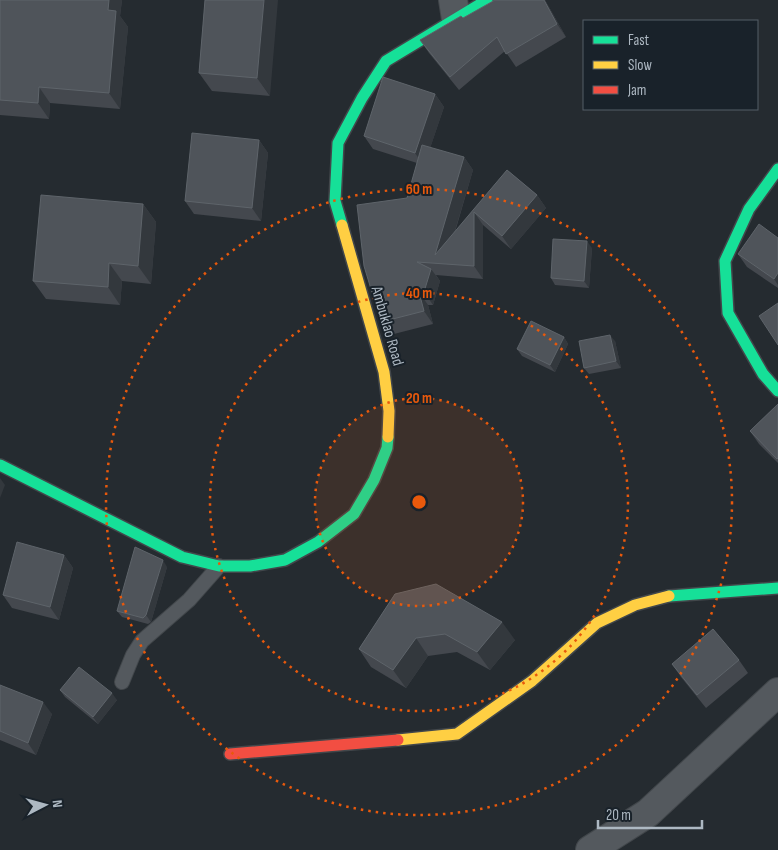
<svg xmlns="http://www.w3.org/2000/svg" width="778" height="850" viewBox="0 0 778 850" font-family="'Sofia Sans Condensed',sans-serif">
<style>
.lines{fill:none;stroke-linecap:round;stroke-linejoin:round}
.lane-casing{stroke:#42474b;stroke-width:16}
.street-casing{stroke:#42474b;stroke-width:30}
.fast-casing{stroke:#42474b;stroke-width:14}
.slow-casing{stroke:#42474b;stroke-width:14}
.jam-casing{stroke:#42474b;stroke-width:14}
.lane{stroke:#54595e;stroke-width:14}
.street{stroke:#54595e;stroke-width:28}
.fast{stroke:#16e098;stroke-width:11}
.slow{stroke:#ffcf43;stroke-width:11}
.jam{stroke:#f24e42;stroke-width:11}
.wall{fill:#44484e}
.shaded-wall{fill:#33383d}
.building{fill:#4f545a;stroke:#5e646a}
.ring{fill:none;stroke:#e8590c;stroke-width:2.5;stroke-dasharray:2.5 5}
.labels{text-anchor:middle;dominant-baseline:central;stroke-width:4;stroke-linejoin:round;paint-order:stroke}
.street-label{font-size:16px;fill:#adb8c2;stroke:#19222a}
.centre{fill:#e8590c;stroke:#19222a;stroke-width:2.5}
.ring-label{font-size:15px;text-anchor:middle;font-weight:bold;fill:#e8590c;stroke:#19222a;stroke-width:4;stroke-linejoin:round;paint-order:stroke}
</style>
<rect width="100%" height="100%" fill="#252b30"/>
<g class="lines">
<defs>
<polyline id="lane" points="122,682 133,655 142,641 189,600 219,566"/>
<g id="street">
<polyline points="453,0 456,19"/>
<polyline points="590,850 648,813 778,692"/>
</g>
<g id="fast">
<polyline points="778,169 749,209 725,261 728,313 763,374 778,391"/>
<polyline points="342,225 335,201 338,143 362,98 386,61 487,0"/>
<polyline points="0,465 182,557 219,566 250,566 285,560 318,542 354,514 374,480 387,448 388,437"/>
<polyline points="669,596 778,588"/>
</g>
<g id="slow">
<polyline points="342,225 384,372 389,411 388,437"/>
<polyline points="398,740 457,734 532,681 597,623 635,605 669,596"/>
</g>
<polyline id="jam" points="230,754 398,740"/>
</defs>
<use href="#lane" class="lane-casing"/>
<use href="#street" class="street-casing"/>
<use href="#fast" class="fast-casing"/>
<use href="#slow" class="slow-casing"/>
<use href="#jam" class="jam-casing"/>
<use href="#lane" class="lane"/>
<use href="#street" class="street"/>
<use href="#fast" class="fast"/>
<use href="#slow" class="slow"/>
<use href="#jam" class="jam"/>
</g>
<g class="wall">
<polygon points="0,0 122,0 120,16 128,27 120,109 50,103 49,119 0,115"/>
<polygon points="205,0 270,96 212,91 199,73"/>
<polygon points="545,0 566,37 516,67 505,51 459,90 429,53 420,40 463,18"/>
<polygon points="435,94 444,107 430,148 464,157 473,170 455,232 507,170 537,195 546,208 511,249 483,225 483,279 436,275 440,281 433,305 428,305 433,324 390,335 381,322 407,198 417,163 373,149 364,136"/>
<polygon points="259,140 268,153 261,221 194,214 185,201"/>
<polygon points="143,204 156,222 151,284 122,281 120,305 46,299 33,281"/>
<polygon points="778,238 778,288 747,267 738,254"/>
<polygon points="592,248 589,288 555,285 551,278"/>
<polygon points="564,337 568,344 555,372 522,356 517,349"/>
<polygon points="615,341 621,368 589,374 584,368"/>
<polygon points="778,404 778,463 759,444 750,431"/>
<polygon points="64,555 73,568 59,620 12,608 3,595"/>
<polygon points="167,567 151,622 148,624 122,617 117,611"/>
<polygon points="395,594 515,640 490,670 457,652 428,656 406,688 371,667 359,649"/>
<polygon points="739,660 748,673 706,708 681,677 672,664"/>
<polygon points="0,685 52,714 36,755 0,740"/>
<polygon points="60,690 117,700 98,724 65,697"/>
</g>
<g class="shaded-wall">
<polygon points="109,0 122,0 120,16 128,27 120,109 109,93 108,10"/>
<polygon points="264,0 278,0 270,96 257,78"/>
<polygon points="544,0 545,0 566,37 557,24"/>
<polygon points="39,87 50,103 49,119 38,103"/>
<polygon points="435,94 444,107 424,166 415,153"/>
<polygon points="259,140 268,153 261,221 252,208"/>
<polygon points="464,157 473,170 445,264 435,255"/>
<polygon points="537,195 546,208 511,249 502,236"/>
<polygon points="143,204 156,222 151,284 138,266"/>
<polygon points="474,212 483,225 483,279 474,266"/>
<polygon points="587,241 592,248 589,288 584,281"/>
<polygon points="109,263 122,281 120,305 108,287"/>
<polygon points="431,269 440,281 433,305 424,292"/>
<polygon points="778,273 778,285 774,279"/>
<polygon points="419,292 428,305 433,324 424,311"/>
<polygon points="610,335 615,341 621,368 616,361"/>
<polygon points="564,337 568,344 555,372 550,365"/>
<polygon points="0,478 5,485 0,498"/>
<polygon points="64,555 73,568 59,620 50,607"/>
<polygon points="163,560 167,567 151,622 146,615"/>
<polygon points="502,622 515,640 490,670 477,652"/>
<polygon points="416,638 428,656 406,688 393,670"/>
<polygon points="112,693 117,700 98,724 93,717"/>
<polygon points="43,702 52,714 36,755 28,743"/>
</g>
<g class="building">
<polygon points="0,0 109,0 108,10 116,11 109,93 39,87 38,103 0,100"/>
<polygon points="205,0 264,0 257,78 199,73"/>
<polygon points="495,0 544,0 557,24 506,54 497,37 450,77 420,40 461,16 463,18"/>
<polygon points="383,77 435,94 415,153 364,136"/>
<polygon points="192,133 259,140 252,208 185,201"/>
<polygon points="422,145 464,157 435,255 507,170 537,195 502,236 474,212 474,266 417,262 431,269 424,292 419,292 424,311 381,322 364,266 357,205 407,198"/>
<polygon points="41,195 143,204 138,266 109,263 108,287 33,281"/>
<polygon points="759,224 778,238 778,273 774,279 738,254"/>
<polygon points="553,239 587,241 584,281 551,278"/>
<polygon points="778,303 778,345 759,316"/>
<polygon points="531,321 564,337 550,365 517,349"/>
<polygon points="610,335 616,361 584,368 579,341"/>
<polygon points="778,404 778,458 777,459 750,431"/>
<polygon points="17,542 64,555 50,607 3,595"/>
<polygon points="135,547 163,560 146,615 143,618 117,611"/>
<polygon points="436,584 502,622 477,652 445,634 416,638 393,670 359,649 395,594"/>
<polygon points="713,629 739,660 697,695 672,664"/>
<polygon points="79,667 112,693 93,717 60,690"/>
<polygon points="0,685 43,702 28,743 0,731"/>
</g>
<circle cx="419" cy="502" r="104" fill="#e8590c" fill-opacity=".12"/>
<g class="ring">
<circle cx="419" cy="502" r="104"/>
<circle cx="419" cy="502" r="209"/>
<circle cx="419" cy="502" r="313"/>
</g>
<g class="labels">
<g class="street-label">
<text transform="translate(387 326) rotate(74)">Ambuklao Road</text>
</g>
</g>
<circle cx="419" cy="502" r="8" class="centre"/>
<g class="ring-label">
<text x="419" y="194">60 m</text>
<text x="419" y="298">40 m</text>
<text x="419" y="403">20 m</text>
</g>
<rect x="583" y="20" width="175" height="90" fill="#19222a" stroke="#545e67"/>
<rect x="593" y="36" width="25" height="8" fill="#16e098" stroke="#545e67"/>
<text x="628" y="45" font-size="15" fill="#adb8c2">Fast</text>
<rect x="593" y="61" width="25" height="8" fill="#ffcf43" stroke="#545e67"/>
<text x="628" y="70" font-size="15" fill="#adb8c2">Slow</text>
<rect x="593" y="86" width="25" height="8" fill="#f24e42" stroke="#545e67"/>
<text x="628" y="95" font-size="15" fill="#adb8c2">Jam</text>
<g transform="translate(45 805) rotate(84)" stroke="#19222a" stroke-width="4" paint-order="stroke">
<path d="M0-4L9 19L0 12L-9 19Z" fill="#adb8c2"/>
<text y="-8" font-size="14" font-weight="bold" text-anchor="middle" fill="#adb8c2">N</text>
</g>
<path d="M598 820v8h104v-8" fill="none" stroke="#adb8c2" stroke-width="2.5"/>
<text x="606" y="820" font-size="15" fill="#adb8c2" stroke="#19222a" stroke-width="4" paint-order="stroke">20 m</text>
</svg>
